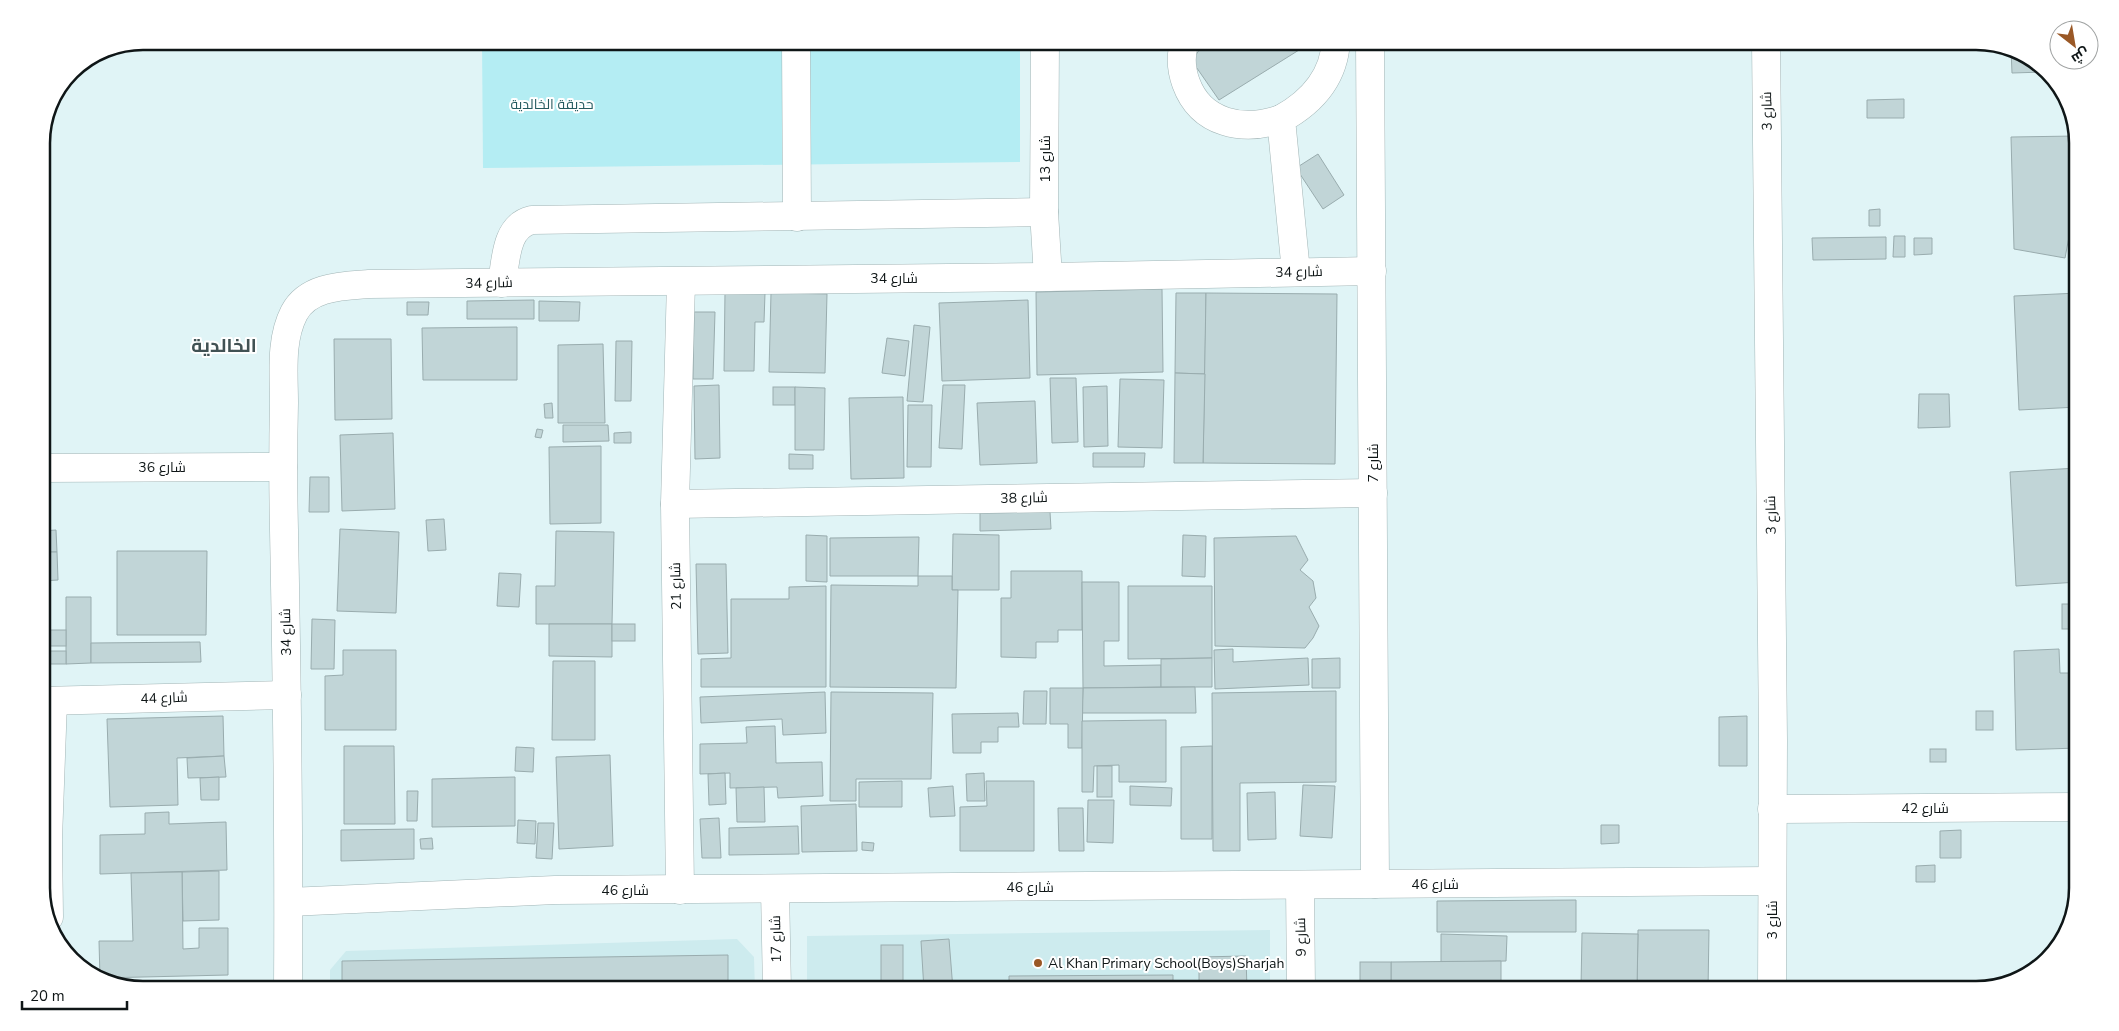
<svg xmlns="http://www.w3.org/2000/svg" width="2119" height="1031" viewBox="0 0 2119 1031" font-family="'Nunito Sans',Cairo,sans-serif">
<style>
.built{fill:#cdebee}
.green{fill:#b4edf3}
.building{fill:#c1d5d7;stroke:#99acae}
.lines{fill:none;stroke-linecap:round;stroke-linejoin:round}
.minor-casing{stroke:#a2b5b6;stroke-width:29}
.minor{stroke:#fff;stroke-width:28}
.poi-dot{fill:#9a5826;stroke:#fff;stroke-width:2}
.labels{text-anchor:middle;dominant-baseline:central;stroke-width:4;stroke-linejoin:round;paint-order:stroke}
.park-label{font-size:14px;fill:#255b60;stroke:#fff}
.street-label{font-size:14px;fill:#0f1617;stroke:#fff}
.poi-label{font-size:14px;fill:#0f1617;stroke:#fff;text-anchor:start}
.district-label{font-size:19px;font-weight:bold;fill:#415254;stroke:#fff}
.rim{fill:none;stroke:#0f1617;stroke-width:2.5}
</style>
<rect width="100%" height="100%" fill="#e0f4f6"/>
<g class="built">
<polygon points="1270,930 1270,990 807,990 807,936"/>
<polygon points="737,939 754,957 755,990 330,990 330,970 346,951"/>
</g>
<polygon class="green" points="482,41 1020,41 1020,162 483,168"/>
<g class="building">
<polygon points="1205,41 1306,41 1307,45 1219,100 1192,61"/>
<rect x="1881" y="41" width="25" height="8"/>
<polygon points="2011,49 2021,52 2044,72 2012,73"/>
<polygon points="1904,99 1904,118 1867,118 1867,100"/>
<polygon points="2076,136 2078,224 2071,226 2065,258 2014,249 2011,137"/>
<polygon points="1318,154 1344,195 1323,209 1296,168"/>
<polygon points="1880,209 1880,226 1869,226 1869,210"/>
<polygon points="1894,236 1905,236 1905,257 1893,257"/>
<polygon points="1886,237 1886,259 1813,260 1812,238"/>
<polygon points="1914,238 1932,238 1932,254 1914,255"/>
<polygon points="1162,289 1163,372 1037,375 1036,292"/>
<polygon points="725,292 765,293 764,322 755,322 754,371 724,371"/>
<polygon points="771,293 827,294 825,373 769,372"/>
<polygon points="1176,293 1206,293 1205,374 1175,373"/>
<polygon points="1206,293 1337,294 1335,464 1203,463"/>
<polygon points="2078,293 2078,407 2019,410 2014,296"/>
<polygon points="534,300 534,319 467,319 467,301"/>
<polygon points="1028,300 1030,378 942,381 939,303"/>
<polygon points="539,301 580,302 579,321 539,321"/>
<polygon points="407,302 429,302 428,315 407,315"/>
<polygon points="694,312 715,312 713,379 693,379"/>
<polygon points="914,325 930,327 923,402 907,401"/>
<polygon points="517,327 517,380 423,380 422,328"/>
<polygon points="887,338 909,341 905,376 882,373"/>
<polygon points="334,339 391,339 392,419 335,420"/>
<polygon points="616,341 632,341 631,401 615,401"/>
<polygon points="603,344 605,423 558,423 558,345"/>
<polygon points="1175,373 1205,374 1203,463 1174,463"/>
<polygon points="1050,378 1076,378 1078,442 1052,443"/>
<polygon points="1120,379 1164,380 1162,448 1118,447"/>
<polygon points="719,385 720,458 695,459 694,386"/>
<polygon points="943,385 965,385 962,449 939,448"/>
<polygon points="1107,386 1108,446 1084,447 1083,387"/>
<rect x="773" y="387" width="22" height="18"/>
<polygon points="795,387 825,388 824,450 795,450"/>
<polygon points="1919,394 1949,394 1950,427 1918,428"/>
<polygon points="903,397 904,478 851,479 849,398"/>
<polygon points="1035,401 1037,463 980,465 977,403"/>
<polygon points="552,403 553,418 545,418 544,404"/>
<polygon points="908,405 932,405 931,467 907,467"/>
<polygon points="563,425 608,425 609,441 563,442"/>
<polygon points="537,429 543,430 541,438 535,437"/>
<polygon points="631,432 631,443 614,443 614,433"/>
<polygon points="393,433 395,509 342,511 340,435"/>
<polygon points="601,446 601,523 550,524 549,447"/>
<polygon points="1093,453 1145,453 1144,467 1093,467"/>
<polygon points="789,454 813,455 813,469 789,469"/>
<polygon points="2077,468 2078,582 2016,586 2010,472"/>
<polygon points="310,477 329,477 329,512 309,512"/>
<polygon points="1050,512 1051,529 980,531 980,513"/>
<polygon points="444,519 446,550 428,551 426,520"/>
<polygon points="340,529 399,532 396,613 337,611"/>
<polygon points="56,530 57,552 41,552 41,531"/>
<polygon points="556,531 614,532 612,624 536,624 536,586 555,586"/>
<polygon points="953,534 999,535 999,590 952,590"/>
<polygon points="806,535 827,536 827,582 806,581"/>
<polygon points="1183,535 1206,536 1205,577 1182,576"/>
<polygon points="1296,536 1308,560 1300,570 1313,581 1316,598 1309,607 1319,626 1313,638 1305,648 1215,646 1214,538"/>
<polygon points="919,537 918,576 830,576 830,538"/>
<polygon points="117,551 207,551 206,635 117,635"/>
<polygon points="41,552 57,552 58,580 41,581"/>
<polygon points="696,564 726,564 728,653 698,654"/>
<polygon points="1011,571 1082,571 1082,630 1058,630 1058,642 1036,642 1036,658 1001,657 1001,598 1011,598"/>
<polygon points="499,573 521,574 519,607 497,606"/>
<polygon points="918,576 952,576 952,590 958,590 956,688 830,687 831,585 918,586"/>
<polygon points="1082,582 1119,582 1119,641 1104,641 1104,666 1161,665 1161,687 1083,688"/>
<polygon points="826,586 826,687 701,687 701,659 731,658 731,599 789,599 789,587"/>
<polygon points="1128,586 1212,586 1212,658 1128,659"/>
<polygon points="66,597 91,597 91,663 66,664"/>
<rect x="2062" y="604" width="16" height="25"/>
<polygon points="312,619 335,620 334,669 311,669"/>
<polygon points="549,624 612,624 612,657 549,656"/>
<rect x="612" y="624" width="23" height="17"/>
<rect x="41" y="630" width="25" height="16"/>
<polygon points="200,642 201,662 91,663 91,643"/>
<polygon points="1233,649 1233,662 1308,658 1309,685 1215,689 1214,650"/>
<polygon points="2059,649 2060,673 2078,673 2078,748 2016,750 2014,651"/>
<polygon points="343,650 396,650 396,730 325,730 325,676 343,675"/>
<rect x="41" y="651" width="25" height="13"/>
<polygon points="1212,658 1212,687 1161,687 1161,659"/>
<polygon points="1340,658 1340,688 1312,688 1312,659"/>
<polygon points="553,661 595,661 595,740 552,740"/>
<polygon points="1195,687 1196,713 1082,713 1083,688"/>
<polygon points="1050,688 1083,688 1082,748 1068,748 1068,724 1050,724"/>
<polygon points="1024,691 1047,691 1046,724 1023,724"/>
<polygon points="1336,691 1336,782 1240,783 1240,851 1213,851 1212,693"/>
<polygon points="825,692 826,733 783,735 782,719 701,723 700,697"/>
<polygon points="831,692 933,693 931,779 856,779 856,801 830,801"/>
<rect x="1976" y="711" width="17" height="19"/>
<polygon points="1018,713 1019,727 998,727 998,742 981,742 981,753 953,753 952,714"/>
<polygon points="223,716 224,756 177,758 178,805 110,807 107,719"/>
<polygon points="1747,716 1747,766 1719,766 1719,717"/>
<polygon points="1166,720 1166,782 1119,782 1119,765 1094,766 1093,792 1082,792 1082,721"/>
<polygon points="775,726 776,763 822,762 823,796 778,798 777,787 730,788 730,773 700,774 700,744 747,743 746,727"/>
<polygon points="344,746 394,746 395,824 344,824"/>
<polygon points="1212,746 1212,839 1181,839 1181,747"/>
<polygon points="516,747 534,748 533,772 515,771"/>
<rect x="1930" y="749" width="16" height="13"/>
<polygon points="610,755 613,846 559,849 556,757"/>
<polygon points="224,756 226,777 188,778 187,758"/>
<rect x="1097" y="766" width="15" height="31"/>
<polygon points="725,773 726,804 709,805 708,774"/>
<polygon points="984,773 985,801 967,801 966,774"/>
<polygon points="219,777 219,800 201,800 200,778"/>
<polygon points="515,777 515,826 432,827 432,779"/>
<polygon points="902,781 902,807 859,807 859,782"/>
<polygon points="986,781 1034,781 1034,851 960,851 960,807 987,806"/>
<polygon points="1303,785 1335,786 1332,838 1300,836"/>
<polygon points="953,786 955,816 930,817 928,788"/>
<polygon points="1130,786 1172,788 1171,806 1130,805"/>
<polygon points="764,787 765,822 737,822 736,788"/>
<polygon points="407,791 418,791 417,821 407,821"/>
<polygon points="1275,792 1276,839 1248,840 1247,793"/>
<polygon points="1088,800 1114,800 1113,843 1087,842"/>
<polygon points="856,804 857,851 802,852 801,806"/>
<polygon points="1058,808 1083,808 1084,851 1059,851"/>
<polygon points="169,812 169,824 226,822 227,870 100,874 100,835 145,834 145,813"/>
<polygon points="719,818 721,858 702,858 700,819"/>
<polygon points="518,820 536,821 535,844 517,843"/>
<polygon points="538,823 554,823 552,859 536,858"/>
<polygon points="1601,825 1619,825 1619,843 1601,844"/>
<polygon points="798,826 799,854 729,855 729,828"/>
<polygon points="414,829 414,859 341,861 341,830"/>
<polygon points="1961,830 1961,858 1940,858 1940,831"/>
<polygon points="432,838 433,849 421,849 420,839"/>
<polygon points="862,842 874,843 873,851 862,850"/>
<polygon points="1935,865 1935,882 1916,882 1916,866"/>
<polygon points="219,871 219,920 183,921 182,872"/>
<polygon points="182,872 183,949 199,948 199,928 228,928 228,975 100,978 99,941 133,941 131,873"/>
<polygon points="1576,900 1576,932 1437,932 1437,901"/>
<polygon points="1638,930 1709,930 1708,990 1637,990"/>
<polygon points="1582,933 1638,934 1637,988 1581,987"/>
<polygon points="1441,934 1507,936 1506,961 1441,962"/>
<polygon points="949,939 953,990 924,990 921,941"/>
<rect x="881" y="945" width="22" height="45"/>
<polygon points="728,955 728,990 342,990 342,961"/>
<polygon points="1246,956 1247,990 1199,990 1199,957"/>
<polygon points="1501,961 1501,990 1391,990 1391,962"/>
<rect x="1360" y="962" width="31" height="28"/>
<polygon points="1173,975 1173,990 1009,990 1009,976"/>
<polygon points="874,985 874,990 841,990 840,986"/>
</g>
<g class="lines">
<defs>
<g id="minor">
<polyline points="796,41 797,217"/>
<polyline points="1045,41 1044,212 1048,277"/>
<path d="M1185,41C1180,55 1181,69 1186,83C1201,124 1243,132 1281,119"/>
<polyline points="1370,41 1375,884"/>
<polyline points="1766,41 1773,741 1772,990"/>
<path d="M1296,272L1281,119C1312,102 1334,77 1336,41"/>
<path d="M502,283C506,261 505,226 532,220L1044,212"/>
<polyline points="41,468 283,467"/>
<polyline points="675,504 1373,493"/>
<polyline points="41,701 287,695"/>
<polyline points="1772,809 2078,807"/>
<polyline points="1300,885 1301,990"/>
<polyline points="775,889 777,990"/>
<polyline points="680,890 675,504 681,282"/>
<polyline points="289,902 555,890 1771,881"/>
<polyline points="49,917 48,839 53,701"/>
<path d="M288,990C289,836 287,683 284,530C283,487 283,445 284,403C284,374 280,340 294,313C308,286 343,286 369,284L1048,277L1372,271"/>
</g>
</defs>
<use href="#minor" class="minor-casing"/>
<use href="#minor" class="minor"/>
</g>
<circle class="poi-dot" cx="1038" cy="963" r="5"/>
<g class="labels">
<g class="park-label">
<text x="552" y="104">حديقة الخالدية</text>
</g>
<g class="street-label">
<text transform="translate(1767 111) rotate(-91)">شارع 3</text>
<text transform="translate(1045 159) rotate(-90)">شارع 13</text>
<text transform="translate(1299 272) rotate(-1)">شارع 34</text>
<text x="894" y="278">شارع 34</text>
<text transform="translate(489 283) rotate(-1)">شارع 34</text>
<text transform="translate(1373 463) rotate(-90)">شارع 7</text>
<text x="162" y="467">شارع 36</text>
<text transform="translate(1024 498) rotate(-1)">شارع 38</text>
<text transform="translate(1771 515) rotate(-91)">شارع 3</text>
<text transform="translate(676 586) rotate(-91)">شارع 21</text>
<text transform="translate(286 632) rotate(-91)">شارع 34</text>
<text transform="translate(164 698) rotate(-2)">شارع 44</text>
<text x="1925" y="808">شارع 42</text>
<text x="1435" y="884">شارع 46</text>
<text x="1030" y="887">شارع 46</text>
<text x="625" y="890">شارع 46</text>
<text transform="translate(1772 920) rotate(-90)">شارع 3</text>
<text transform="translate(1301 937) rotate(-91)">شارع 9</text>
<text transform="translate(776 939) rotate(-91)">شارع 17</text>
</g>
<g class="poi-label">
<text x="1048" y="963">Al Khan Primary School(Boys)Sharjah</text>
</g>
<g class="district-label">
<text x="224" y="346">الخالدية</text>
</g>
</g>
<path d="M0 0H2119V1031H0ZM143 50H1976A93 93 0 0 1 2069 143V888A93 93 0 0 1 1976 981H143A93 93 0 0 1 50 888V143A93 93 0 0 1 143 50Z" fill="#fff" fill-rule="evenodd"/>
<path class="rim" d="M143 50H1976A93 93 0 0 1 2069 143V888A93 93 0 0 1 1976 981H143A93 93 0 0 1 50 888V143A93 93 0 0 1 143 50Z"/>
<g transform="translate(2074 45) rotate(149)"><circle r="24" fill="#ffffff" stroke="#9fa2a2"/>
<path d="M0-4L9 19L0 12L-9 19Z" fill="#9a5826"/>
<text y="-8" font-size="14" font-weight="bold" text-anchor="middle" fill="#0f1617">ش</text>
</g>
<path d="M22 1001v8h105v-8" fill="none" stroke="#0f1617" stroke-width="2.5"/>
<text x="30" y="1001" font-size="15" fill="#0f1617" stroke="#ffffff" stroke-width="4" paint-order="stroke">20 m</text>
</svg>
